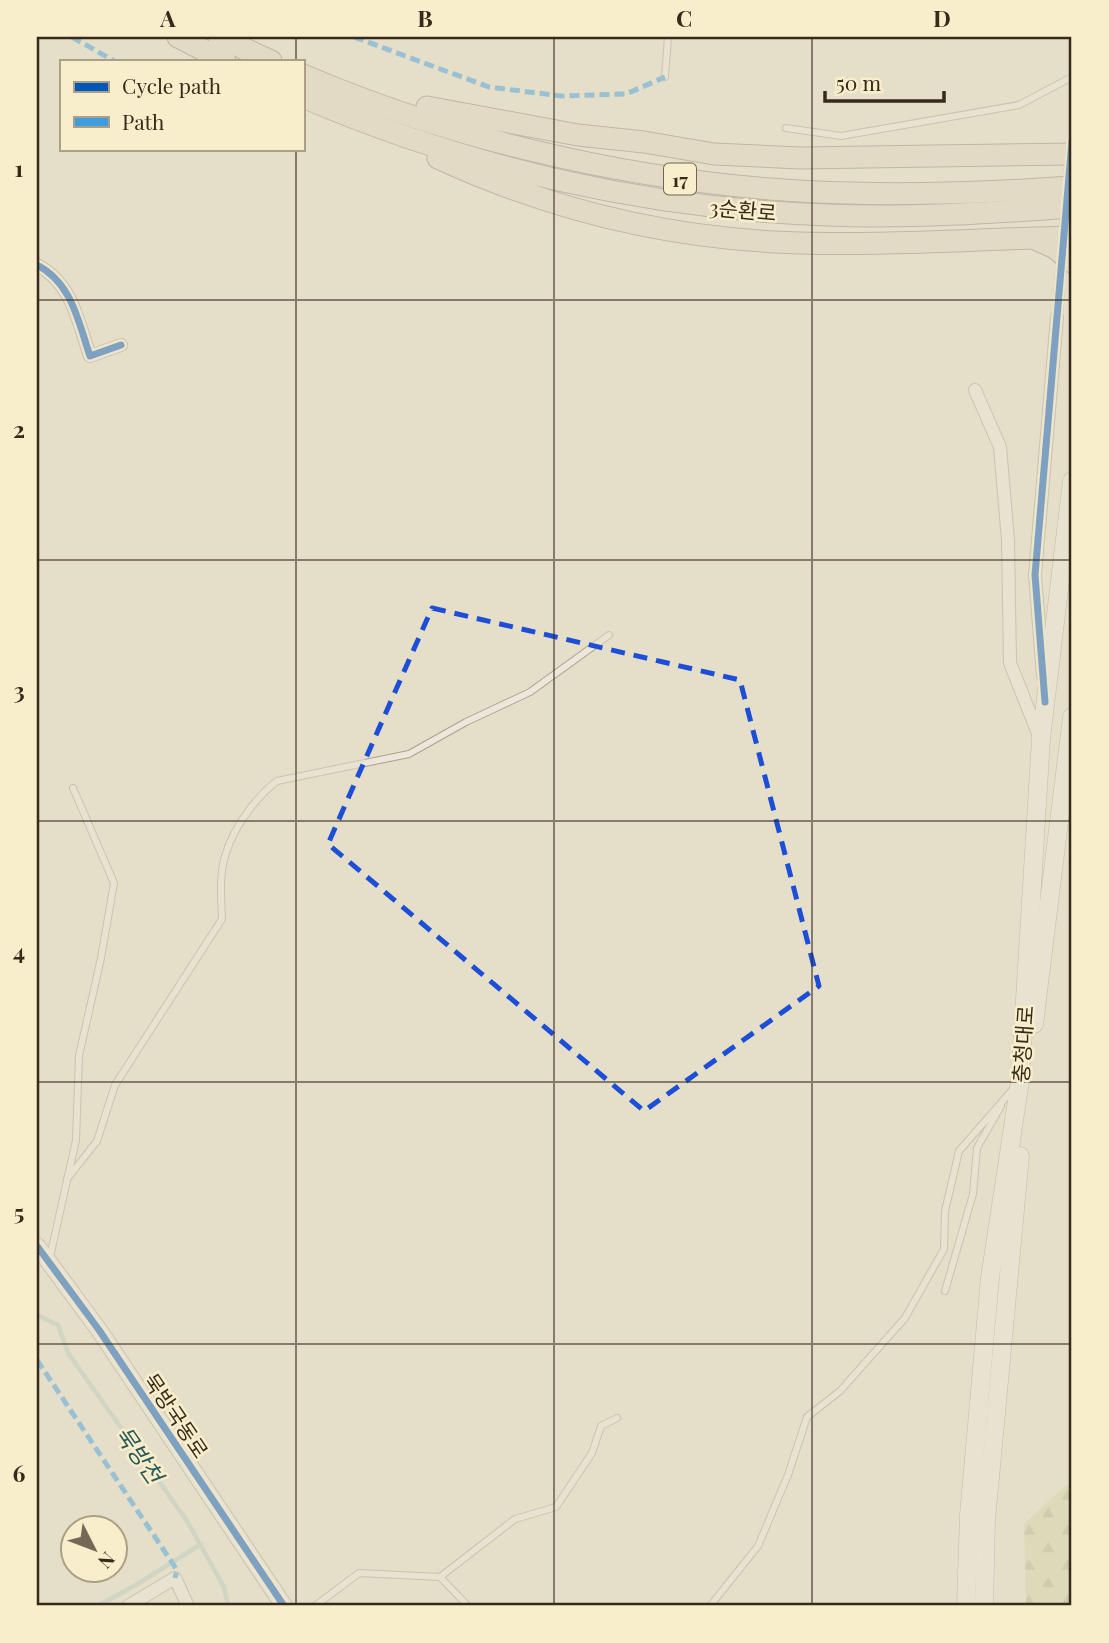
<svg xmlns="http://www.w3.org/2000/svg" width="1109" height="1643" viewBox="0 0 1109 1643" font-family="'Playfair Display','Noto Sans KR',serif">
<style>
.forest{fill:url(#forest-firs)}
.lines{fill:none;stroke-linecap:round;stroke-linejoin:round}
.stream{stroke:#b5cabe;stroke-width:4.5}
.minor-tunnel{stroke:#c2baa5;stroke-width:12;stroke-dasharray:12 6;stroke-linecap:butt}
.service-casing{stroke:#a9a292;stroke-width:8}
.minor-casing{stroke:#a9a292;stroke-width:14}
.tertiary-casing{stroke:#a9a292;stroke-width:18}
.secondary-casing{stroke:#999182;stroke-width:19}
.trunk-casing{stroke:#8f8779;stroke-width:23}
.service{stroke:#ece7da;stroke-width:6}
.minor{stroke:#ece7da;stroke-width:12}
.tertiary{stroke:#ece7da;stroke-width:16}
.secondary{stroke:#ece7da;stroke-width:18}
.trunk{stroke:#ded6c2;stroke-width:21}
.quiet{stroke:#3e9cdf;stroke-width:5;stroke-dasharray:10 5;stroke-linecap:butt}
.cycleway-casing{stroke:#f8eecc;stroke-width:11}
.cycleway{stroke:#0057b8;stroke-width:7}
.marked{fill:none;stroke:#1d4ed8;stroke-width:5;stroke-dasharray:14 9;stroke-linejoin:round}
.grid{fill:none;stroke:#372a1a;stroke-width:2;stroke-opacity:0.55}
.labels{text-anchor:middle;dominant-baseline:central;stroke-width:5;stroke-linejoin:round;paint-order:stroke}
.shield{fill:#f8eecc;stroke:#71654f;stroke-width:2}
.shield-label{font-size:19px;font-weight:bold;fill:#372a1a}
.street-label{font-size:21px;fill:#372a1a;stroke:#f8eecc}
.water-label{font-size:23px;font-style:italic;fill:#285958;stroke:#f8eecc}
.neatline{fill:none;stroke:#372a1a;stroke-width:2.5}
.grid-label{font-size:23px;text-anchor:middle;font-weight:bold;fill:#372a1a}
</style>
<defs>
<pattern id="forest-firs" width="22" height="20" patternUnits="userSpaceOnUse" patternTransform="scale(1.75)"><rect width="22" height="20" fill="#d3d6a9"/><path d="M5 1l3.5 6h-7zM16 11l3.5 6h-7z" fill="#b6b891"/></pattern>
</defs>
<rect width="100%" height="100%" fill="#e5dec8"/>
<polygon class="forest" points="1066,1485 1072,1486 1072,1606 1026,1606 1024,1524"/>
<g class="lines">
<g class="stream">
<polyline points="37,1315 58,1325 68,1353 187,1521 224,1587 228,1606"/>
<polyline points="97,1606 136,1585 201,1544"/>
</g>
<polyline class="minor-tunnel" points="1057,317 1072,141"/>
<defs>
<g id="service">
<polyline points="665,77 668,37"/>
<polyline points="786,128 841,136 1019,105 1072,77"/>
<path d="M67,1179L97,1141L115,1085L222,919C221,897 219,873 226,853C234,827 256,797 277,781L409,754L466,722L530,692L609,635"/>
<polyline points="50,1257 76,1140 79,1056 101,958 114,883 73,788"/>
<polyline points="945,1291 973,1194 977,1148 1001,1106"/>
<polyline points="440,1577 515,1519 556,1507 592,1453 601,1426 617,1418"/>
<polyline points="315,1606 359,1573 440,1577 468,1606"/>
<polyline points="710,1606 758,1546 788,1475 807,1417 840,1391 905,1318 944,1249 945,1211 959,1151 1014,1088"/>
</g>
<g id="minor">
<path d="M37,265C72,283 78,321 90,356L121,345"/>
<polyline points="975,390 1000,447 1008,540 1010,663 1039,736"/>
<polyline points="1043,676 1035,575 1057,317"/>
<polyline points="128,1606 175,1578 188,1606"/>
</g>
<polyline id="tertiary" points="37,1246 99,1330 284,1606"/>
<g id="secondary">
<polyline points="1034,1024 1072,717"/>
<polyline points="966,1606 969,1515 990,1278 1020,1081 1041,739 1072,481"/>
<polyline points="984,1606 986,1520 1020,1156"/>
</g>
<g id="trunk">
<polyline points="178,37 225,61"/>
<polyline points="219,37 271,61"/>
<path d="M303,75C447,137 613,176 770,189C870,197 972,194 1072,187"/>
<path d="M303,97C468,168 648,209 828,215C909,218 992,213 1072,207"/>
<polyline points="427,107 578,135 644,142 714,154 800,158 1072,154"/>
<path d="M438,158C544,207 659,236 776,242C874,247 974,239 1072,237"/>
<polyline points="1035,239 1055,248 1072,262"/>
</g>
</defs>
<use href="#service" class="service-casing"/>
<use href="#minor" class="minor-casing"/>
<use href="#tertiary" class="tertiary-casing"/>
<use href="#secondary" class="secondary-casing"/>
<use href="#trunk" class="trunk-casing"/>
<use href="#service" class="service"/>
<use href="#minor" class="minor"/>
<use href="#tertiary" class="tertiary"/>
<use href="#secondary" class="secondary"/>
<use href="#trunk" class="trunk"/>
<g class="quiet">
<polyline points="72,37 114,61"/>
<polyline points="354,37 489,87 561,96 626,94 665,77"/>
<polyline points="37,1360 177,1570 175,1578"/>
</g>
<defs>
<g id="cycleway">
<path d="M37,265C72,283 78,321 90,356L121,345"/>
<polyline points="1045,702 1035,575 1072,141"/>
<polyline points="37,1246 99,1330 284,1606"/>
</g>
</defs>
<use href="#cycleway" class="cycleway-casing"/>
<use href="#cycleway" class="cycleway"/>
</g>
<path d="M0 0H1109V1643H0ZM432,608L740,680L819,986L644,1111L328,844Z" fill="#e5dec8" fill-opacity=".55" fill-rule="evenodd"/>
<path class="marked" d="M432,608L740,680L819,986L644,1111L328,844Z"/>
<path class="grid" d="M296,37V61M554,37V1606M812,37V1606M296,149V1606M37,300H1072M37,560H1072M37,821H1072M37,1082H1072M37,1344H1072"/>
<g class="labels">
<rect class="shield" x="664" y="163.5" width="32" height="31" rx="5"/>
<g class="shield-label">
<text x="680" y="179">17</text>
</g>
<g class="street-label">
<text transform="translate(743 209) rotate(5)">3순환로</text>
<text transform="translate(1022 1044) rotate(-86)">충청대로</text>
<text transform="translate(177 1415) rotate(56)">묵방국동로</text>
</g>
<g class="water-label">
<text transform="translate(140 1454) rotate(55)">묵방천</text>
</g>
</g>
<rect width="1109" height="1643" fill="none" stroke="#f8eecc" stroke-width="77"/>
<rect x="60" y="60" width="245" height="91" fill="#f8eecc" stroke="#aba085" stroke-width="2"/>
<rect x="74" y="82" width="35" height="10" fill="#0057b8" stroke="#aba085" stroke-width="2"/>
<text x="122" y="94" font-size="21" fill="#372a1a">Cycle path</text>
<rect x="74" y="117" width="35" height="10" fill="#3e9cdf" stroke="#aba085" stroke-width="2"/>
<text x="122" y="130" font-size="21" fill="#372a1a">Path</text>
<g transform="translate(94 1549) rotate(132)"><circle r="33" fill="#f8eecc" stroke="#aba085" stroke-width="2"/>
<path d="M0-5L12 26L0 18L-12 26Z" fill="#746957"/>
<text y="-10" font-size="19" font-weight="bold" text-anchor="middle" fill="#372a1a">N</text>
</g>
<path d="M825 91v10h119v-10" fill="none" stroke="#372a1a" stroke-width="3.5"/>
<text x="836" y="91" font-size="21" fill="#372a1a" stroke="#f8eecc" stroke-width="5" paint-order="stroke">50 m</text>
<rect x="38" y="38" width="1032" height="1566" class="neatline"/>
<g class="grid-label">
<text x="168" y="27">A</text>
<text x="425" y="27">B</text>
<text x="684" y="27">C</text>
<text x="942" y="27">D</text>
<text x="19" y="177">1</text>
<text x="19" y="438">2</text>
<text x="19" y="699">3</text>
<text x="19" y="960">4</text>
<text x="19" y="1221">5</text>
<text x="19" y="1482">6</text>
</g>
</svg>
